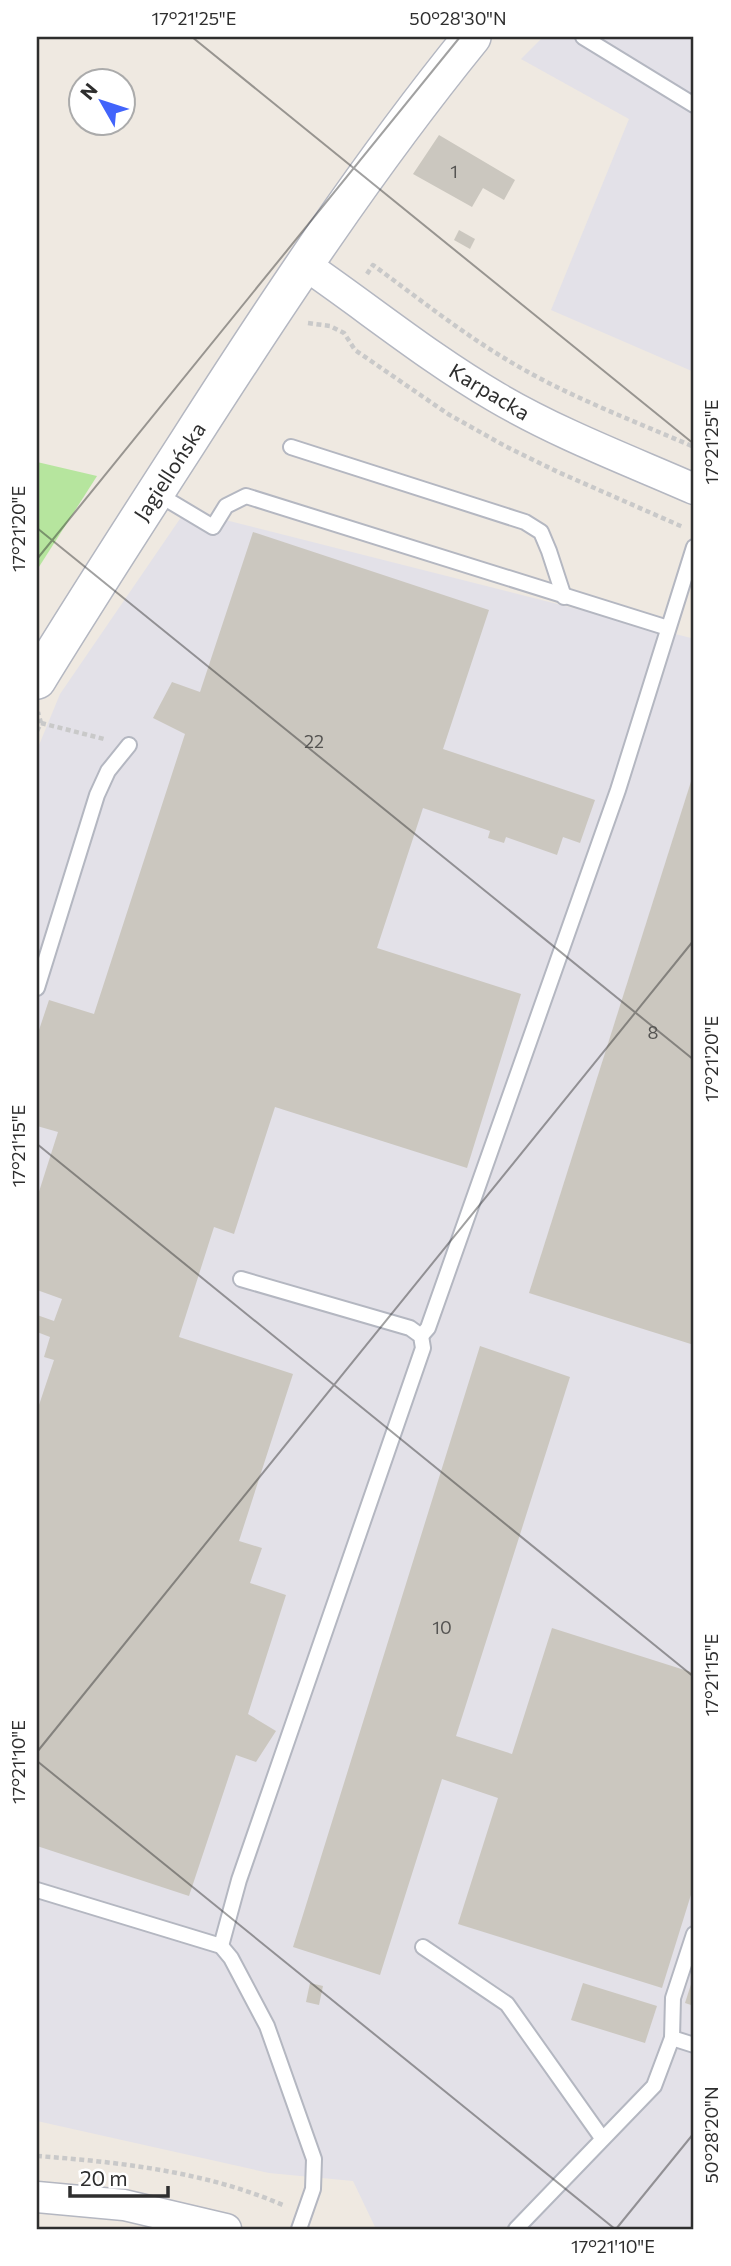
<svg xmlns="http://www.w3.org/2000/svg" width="731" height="2266" viewBox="0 0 731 2266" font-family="Commissioner,sans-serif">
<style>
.industrial{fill:#e3e1e8}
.green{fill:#b6e59e}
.building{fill:#cbc7bf}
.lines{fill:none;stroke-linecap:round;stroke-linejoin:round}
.service-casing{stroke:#b4b7c1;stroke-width:18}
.minor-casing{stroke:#b4b7c1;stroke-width:33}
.tertiary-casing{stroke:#b4b7c1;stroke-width:40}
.path{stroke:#c9c9c9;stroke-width:4.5;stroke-dasharray:5 3.5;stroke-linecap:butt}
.service{stroke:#fff;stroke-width:14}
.minor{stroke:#fff;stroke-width:30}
.tertiary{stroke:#fff;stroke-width:37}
.ticks{fill:none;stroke:#2e2e2e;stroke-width:2;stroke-opacity:0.45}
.labels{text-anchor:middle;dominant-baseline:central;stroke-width:5;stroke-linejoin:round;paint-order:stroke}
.number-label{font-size:18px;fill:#555452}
.street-label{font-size:21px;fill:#2e2e2e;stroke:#fff}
.neatline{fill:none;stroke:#2e2e2e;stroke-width:2.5}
.ticks-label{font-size:18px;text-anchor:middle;fill:#2e2e2e}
</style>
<rect width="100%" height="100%" fill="#efe9e1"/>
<g class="industrial">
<polygon points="543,37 694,37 694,372 551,310 629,119 521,59"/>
<polygon points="186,510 691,638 694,627 694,2229 376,2229 353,2181 269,2173 37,2121 37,750 60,694"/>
</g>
<polygon class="green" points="37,462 97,476 37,570"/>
<g class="building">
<polygon points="439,135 515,180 504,200 483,188 472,207 413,174"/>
<polygon points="459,230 475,239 470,249 454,240"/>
<polygon points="253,532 489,610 443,749 595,800 580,843 563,837 557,855 506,837 504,843 488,838 490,831 423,808 377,948 521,994 467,1168 275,1107 234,1234 214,1227 179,1337 293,1374 239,1541 262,1548 250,1583 286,1595 248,1714 276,1731 256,1762 236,1755 189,1896 37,1846 37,1411 54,1360 44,1357 50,1337 37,1332 37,1315 54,1321 62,1299 37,1290 37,1198 58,1132 37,1126 37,1036 49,1000 94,1014 185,734 153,718 172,682 200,692"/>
<polygon points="694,772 694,1345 529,1293"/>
<polygon points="480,1346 570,1377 456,1736 512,1754 552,1628 694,1673 694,1885 662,1988 458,1924 498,1798 442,1779 380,1975 293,1947"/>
<polygon points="694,1975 694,2006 685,2003"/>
<polygon points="310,1983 323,1986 319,2005 306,2002"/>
<polygon points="583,1983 657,2006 645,2043 571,2020"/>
</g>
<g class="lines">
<defs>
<g id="service">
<polyline points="583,37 694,105"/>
<polyline points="291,447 525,522 541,532 549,551 564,597"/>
<polyline points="156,493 213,527 226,506 246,496 668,628"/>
<polyline points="37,988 97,795 108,771 129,745"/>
<polyline points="421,1336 428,1328 618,790 694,547"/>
<polyline points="37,1890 221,1946 231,1958 267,2026 314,2159 313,2189 299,2229"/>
<polyline points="221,1946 239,1880 423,1348 421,1336 410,1328 241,1279"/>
<polyline points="423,1947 507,2004 602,2138"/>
<polyline points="672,2038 694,2045"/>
<polyline points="516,2229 654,2086 672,2038 673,1998 694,1934"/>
</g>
<g id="minor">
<path d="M304,264C368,308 429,358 496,397C559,434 628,460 694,489"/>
<polyline points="37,2197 124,2205 226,2229"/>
</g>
<path id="tertiary" d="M37,680C86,600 137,521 188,442C277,303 368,165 472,37"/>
</defs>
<use href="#service" class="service-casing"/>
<use href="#minor" class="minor-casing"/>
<use href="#tertiary" class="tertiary-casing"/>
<g class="path">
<path d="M367,274L373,265C418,298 462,333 509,361C567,396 632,420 694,447"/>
<polyline points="308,323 330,326 344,333 355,350 448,414 505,446 558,472 683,527"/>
<polyline points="41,723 104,739"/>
<polyline points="37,731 41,723 38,712"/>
<path d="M37,2156C120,2162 208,2172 285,2206"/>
</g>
<use href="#service" class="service"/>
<use href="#minor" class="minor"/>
<use href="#tertiary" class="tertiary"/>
</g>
<path class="ticks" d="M192,37L694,444M37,528L694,1060M37,559L460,37M37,1144L694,1677M37,1752L694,940M37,1761L615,2229M616,2229L694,2133"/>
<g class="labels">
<g class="number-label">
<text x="454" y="171">1</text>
<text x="314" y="741">22</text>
<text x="653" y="1032">8</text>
<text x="442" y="1627">10</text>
</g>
<g class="street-label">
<text transform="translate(490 391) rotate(31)">Karpacka</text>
<text transform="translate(169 471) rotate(-57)">Jagiellońska</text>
</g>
</g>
<rect width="731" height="2266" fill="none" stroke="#ffffff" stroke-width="77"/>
<g transform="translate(102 102) rotate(309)"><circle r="33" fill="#ffffff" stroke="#ababab" stroke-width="2"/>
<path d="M0-5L12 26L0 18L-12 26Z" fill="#4264fb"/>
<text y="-10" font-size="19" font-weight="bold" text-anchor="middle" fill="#2e2e2e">N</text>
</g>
<path d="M70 2186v10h98v-10" fill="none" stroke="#2e2e2e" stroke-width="3.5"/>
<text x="80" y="2186" font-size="21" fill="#2e2e2e" stroke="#ffffff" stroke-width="5" paint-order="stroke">20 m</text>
<rect x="38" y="38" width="654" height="2190" class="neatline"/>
<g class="ticks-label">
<text x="194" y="25">17°21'25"E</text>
<text x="458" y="25">50°28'30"N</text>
<text transform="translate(712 442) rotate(-90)" y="6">17°21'25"E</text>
<text transform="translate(19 529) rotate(-90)" y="6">17°21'20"E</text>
<text transform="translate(712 1059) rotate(-90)" y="6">17°21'20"E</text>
<text transform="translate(19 1146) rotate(-90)" y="6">17°21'15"E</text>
<text transform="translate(712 1675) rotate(-90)" y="6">17°21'15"E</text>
<text transform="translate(19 1762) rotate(-90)" y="6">17°21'10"E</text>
<text transform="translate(712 2135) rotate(-90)" y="6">50°28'20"N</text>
<text x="613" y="2253">17°21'10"E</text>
</g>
</svg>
